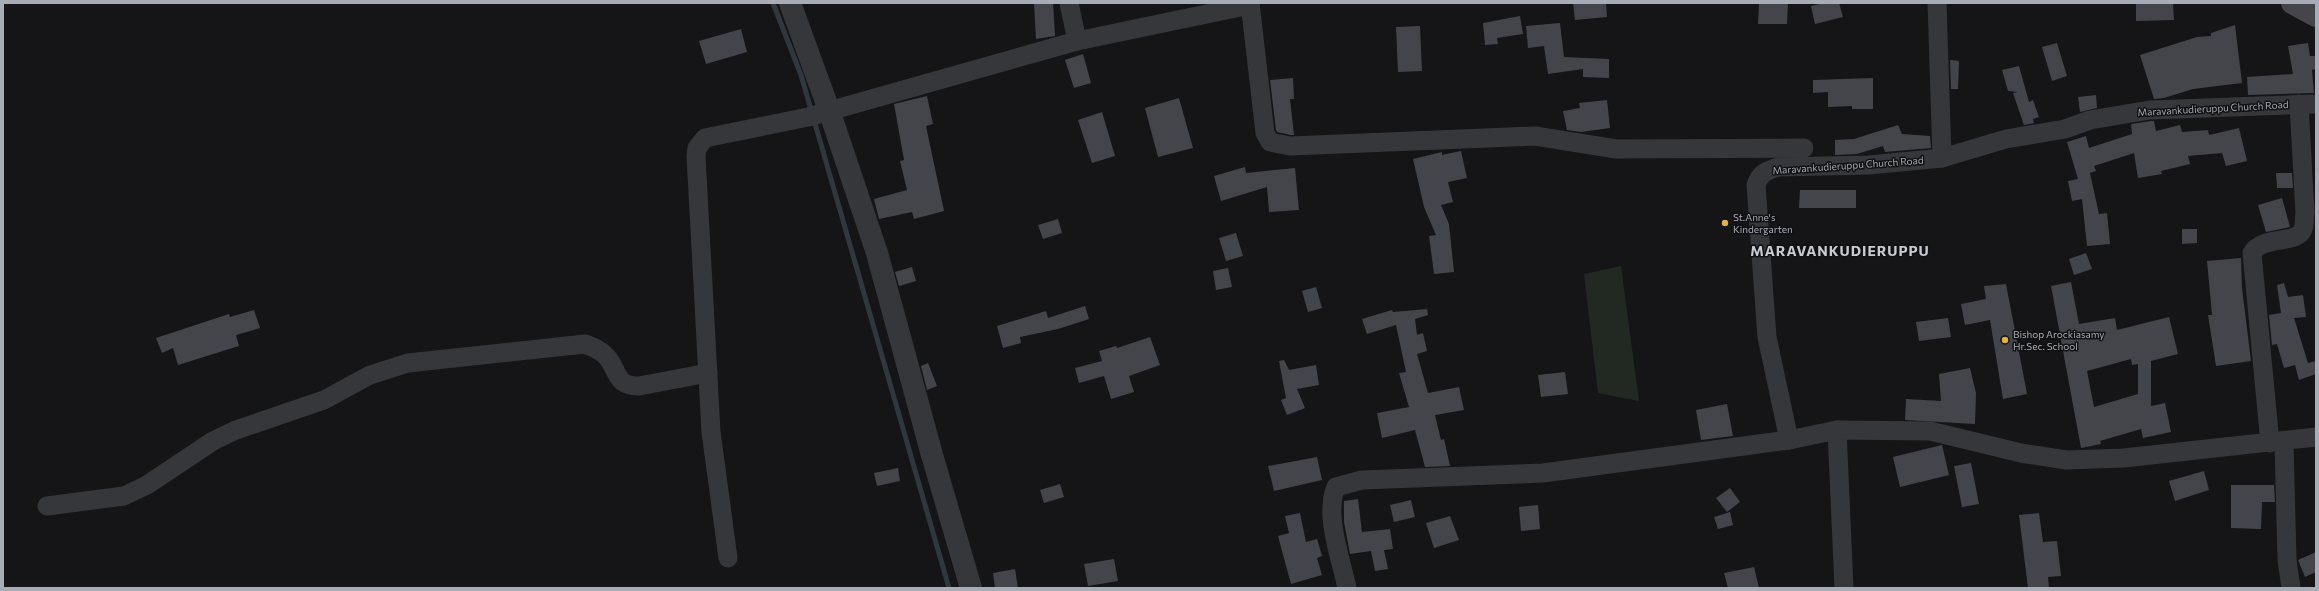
<svg xmlns="http://www.w3.org/2000/svg" width="2319" height="591" viewBox="0 0 2319 591" font-family="Commissioner,sans-serif">
<style>
.green{fill:#222923}
.lines{fill:none;stroke-linecap:round;stroke-linejoin:round}
.stream{stroke:#2f373f;stroke-width:5}
.building{fill:#44454a;fill-rule:evenodd}
.minor{stroke:#36373b;stroke-width:19}
.tertiary{stroke:#36373b;stroke-width:22}
.secondary{stroke:#45464b;stroke-width:22}
.poi-dot{fill:#e4b140;stroke:#101012;stroke-width:1.5}
.labels{text-anchor:middle;dominant-baseline:central;stroke-width:3;stroke-linejoin:round;paint-order:stroke}
.street-label{font-size:10px;fill:#a8acb6;stroke:#101012}
.poi-label{font-size:10px;fill:#a8acb6;stroke:#101012;text-anchor:start}
.district-label{font-size:14px;font-weight:bold;letter-spacing:1px;fill:#c9cbd2;stroke:#101012}
</style>
<rect width="100%" height="100%" fill="#151517"/>
<polygon class="green" points="1621,266 1639,401 1598,393 1584,274"/>
<g class="lines">
<polyline class="stream" points="773,3 801,75 949,588"/>
</g>
<g class="building">
<polygon points="1053,3 1055,36 1036,39 1034,4"/>
<polygon points="1573,3 1606,3 1607,17 1575,20"/>
<polygon points="1759,3 1788,3 1787,24 1758,24"/>
<polygon points="1824,3 1839,3 1843,17 1815,24 1811,6"/>
<polygon points="2136,3 2173,3 2174,20 2136,21"/>
<polygon points="1520,16 1523,34 1497,38 1498,44 1485,45 1483,23"/>
<polygon points="1560,23 1564,57 1609,59 1609,78 1583,77 1583,69 1548,74 1544,46 1528,48 1526,26"/>
<polygon points="2235,25 2242,83 2193,89 2164,98 2154,99 2140,55 2197,37 2211,36 2211,33"/>
<polygon points="1420,26 1422,71 1398,72 1396,27"/>
<polygon points="741,29 747,52 706,64 699,41"/>
<polygon points="2057,43 2067,76 2052,81 2042,47"/>
<polygon points="2308,43 2310,56 2316,56 2316,69 2312,70 2314,93 2248,95 2247,77 2293,74 2288,46"/>
<polygon points="1083,54 1091,83 1074,88 1065,60"/>
<polygon points="1950,60 1959,61 1958,89 1951,89"/>
<polygon points="2019,66 2029,102 2033,100 2039,117 2033,119 2034,123 2024,125 2013,93 2018,92 2008,91 2002,70"/>
<polygon points="1293,78 1294,99 1290,99 1294,135 1291,135 1277,132 1276,130 1270,80"/>
<polygon points="1873,78 1873,109 1852,109 1852,106 1828,107 1828,92 1813,93 1813,80"/>
<polygon points="2096,95 2097,108 2080,112 2078,97"/>
<polygon points="927,96 933,124 926,126 944,211 914,219 912,212 879,219 874,199 907,190 900,161 904,160 894,104"/>
<polygon points="1179,98 1193,148 1158,157 1145,108"/>
<polygon points="1607,100 1610,128 1581,132 1567,130 1563,111 1580,108 1579,103"/>
<polygon points="1102,112 1115,156 1092,163 1078,120"/>
<polygon points="2151,121 2154,121 2156,131 2180,125 2182,132 2208,130 2209,135 2239,128 2247,161 2226,166 2222,153 2188,156 2190,164 2161,171 2162,174 2138,178 2134,153 2094,166 2096,171 2090,173 2099,214 2107,213 2110,244 2087,246 2082,199 2072,201 2068,181 2078,179 2067,142 2086,136 2089,148 2132,134 2131,124"/>
<polygon points="1898,125 1902,134 1930,136 1931,148 1885,152 1883,146 1857,154 1835,155 1835,140 1854,139"/>
<polygon points="1461,151 1467,178 1448,182 1453,202 1441,205 1449,224 1454,272 1434,274 1429,236 1436,235 1424,207 1413,159 1442,152 1442,155"/>
<polygon points="1245,167 1246,173 1295,168 1299,210 1269,212 1267,187 1221,201 1214,176"/>
<polygon points="2276,173 2292,173 2293,188 2277,188"/>
<polygon points="1800,190 1856,190 1856,208 1799,208"/>
<polygon points="2282,198 2290,227 2266,232 2258,205"/>
<polygon points="1058,219 1062,233 1043,239 1038,225"/>
<polygon points="2182,229 2197,229 2197,243 2182,244"/>
<polygon points="1236,233 1243,256 1226,261 1219,238"/>
<polygon points="2086,253 2092,269 2074,275 2069,259"/>
<polygon points="2241,258 2242,288 2251,361 2216,366 2208,315 2212,315 2207,261"/>
<polygon points="912,267 916,281 899,286 895,272"/>
<polygon points="1228,268 1232,287 1216,290 1213,271"/>
<path d="M2071,282L2079,324L2115,318L2117,330L2169,317L2178,354L2151,361V406L2165,403L2171,432L2143,438L2141,429L2100,441L2101,444L2081,448L2051,286ZM2131,359L2132,365L2138,364V394L2094,407L2087,371Z"/>
<polygon points="2284,283 2288,297 2303,295 2306,317 2294,318 2308,363 2316,361 2316,374 2299,380 2295,365 2284,368 2277,344 2272,345 2269,315 2281,313 2277,285"/>
<polygon points="2006,284 2027,394 2003,399 1990,320 1965,325 1961,304 1986,299 1984,286"/>
<polygon points="1316,287 1322,308 1308,312 1302,291"/>
<polygon points="1085,306 1089,319 1058,329 1020,337 1021,343 1003,348 997,326 1046,311 1048,318"/>
<polygon points="1427,309 1428,315 1415,319 1417,335 1423,333 1427,351 1417,354 1428,393 1459,387 1464,410 1435,415 1441,440 1444,439 1450,466 1425,467 1415,430 1382,438 1377,413 1409,407 1399,373 1406,372 1396,325 1367,334 1362,319 1392,310 1393,312"/>
<polygon points="254,310 260,328 236,335 239,346 178,365 173,348 162,353 156,338 229,314 230,317"/>
<polygon points="1948,318 1951,337 1919,341 1916,322"/>
<polygon points="1150,337 1160,365 1129,376 1134,392 1111,399 1104,376 1079,383 1075,368 1102,361 1099,351 1116,346 1117,348"/>
<polygon points="1284,360 1289,370 1316,365 1319,385 1297,389 1305,408 1287,415 1281,400 1286,398 1279,361"/>
<polygon points="928,363 937,386 927,390 921,366"/>
<polygon points="1970,368 1976,393 1975,424 1905,420 1906,399 1941,401 1939,374"/>
<polygon points="1565,372 1568,394 1541,397 1538,375"/>
<polygon points="1727,404 1733,436 1701,440 1696,410"/>
<polygon points="1942,445 1949,475 1900,487 1893,457"/>
<polygon points="1317,457 1322,480 1274,491 1268,466"/>
<polygon points="1971,463 1979,504 1962,507 1954,466"/>
<polygon points="898,468 900,481 877,486 874,473"/>
<polygon points="2204,471 2209,490 2175,501 2169,481"/>
<polygon points="1060,484 1064,497 1044,503 1040,490"/>
<polygon points="2231,485 2274,485 2275,502 2262,502 2261,529 2231,528"/>
<polygon points="1730,488 1740,502 1727,512 1716,498"/>
<polygon points="1358,499 1362,532 1390,529 1393,549 1384,550 1388,569 1375,571 1371,551 1350,554 1344,522 1344,501"/>
<polygon points="1411,500 1415,517 1394,522 1390,505"/>
<polygon points="1538,505 1540,529 1521,531 1519,507"/>
<polygon points="1730,512 1733,525 1718,529 1714,517"/>
<polygon points="1300,513 1306,542 1317,539 1322,556 1317,558 1322,575 1291,584 1278,536 1289,533 1285,516"/>
<polygon points="2039,513 2043,542 2057,541 2061,576 2048,577 2049,588 2028,588 2019,515"/>
<polygon points="1450,516 1459,540 1434,548 1426,523"/>
<polygon points="2316,552 2316,572 2305,577 2298,560"/>
<polygon points="1114,559 1118,581 1088,586 1084,564"/>
<polygon points="1754,567 1759,588 1728,588 1724,573"/>
<polygon points="1015,569 1018,588 995,588 993,573"/>
</g>
<g class="lines">
<g class="minor">
<polyline points="1069,3 1077,41"/>
<polyline points="1250,3 1265,133 1270,142 1290,146 1535,136 1616,149 1804,148"/>
<polyline points="1937,3 1942,158"/>
<polyline points="1837,430 1844,588"/>
<path d="M1789,440L1767,337L1756,185C1760,173 1766,171 1778,167L1869,165L1942,158L2006,139L2065,129L2090,120L2150,110L2316,104"/>
<polyline points="2284,442 2287,560 2291,588"/>
<path d="M2270,443L2252,253C2262,235 2298,245 2303,229C2305,224 2304,218 2305,213L2299,104"/>
<path d="M47,506L124,496L147,485L213,441L236,430L324,400L370,375L408,363L585,344C593,347 601,350 607,357C619,372 615,386 639,386L708,373"/>
<polyline points="728,558 711,432 696,156 697,148 705,138 808,117 1077,41 1250,5"/>
<path d="M1347,588C1341,559 1324,514 1336,487L1362,480L1543,473L1789,440L1837,430L1930,431L2021,453L2066,460L2124,458L2316,437"/>
</g>
<polyline class="tertiary" points="790,3 829,110 877,253 932,455 971,588"/>
<polyline class="secondary" points="2292,3 2316,16"/>
</g>
<g class="poi-dot">
<circle cx="1725" cy="223" r="4"/>
<circle cx="2005" cy="340" r="4"/>
</g>
<g class="labels">
<g class="street-label">
<text transform="translate(2213 108) rotate(-3)">Maravankudieruppu Church Road</text>
<text transform="translate(1848 165) rotate(-4)">Maravankudieruppu Church Road</text>
</g>
<g class="poi-label">
<text x="1733" y="217">St.Anne's<tspan x="1733" dy="12">Kindergarten</tspan></text>
<text x="2013" y="334">Bishop Arockiasamy<tspan x="2013" dy="12">Hr.Sec. School</tspan></text>
</g>
<g class="district-label">
<text x="1840" y="250">MARAVANKUDIERUPPU</text>
</g>
</g>
<rect width="2319" height="591" fill="none" stroke="#a8acb6" stroke-width="8"/>
</svg>
